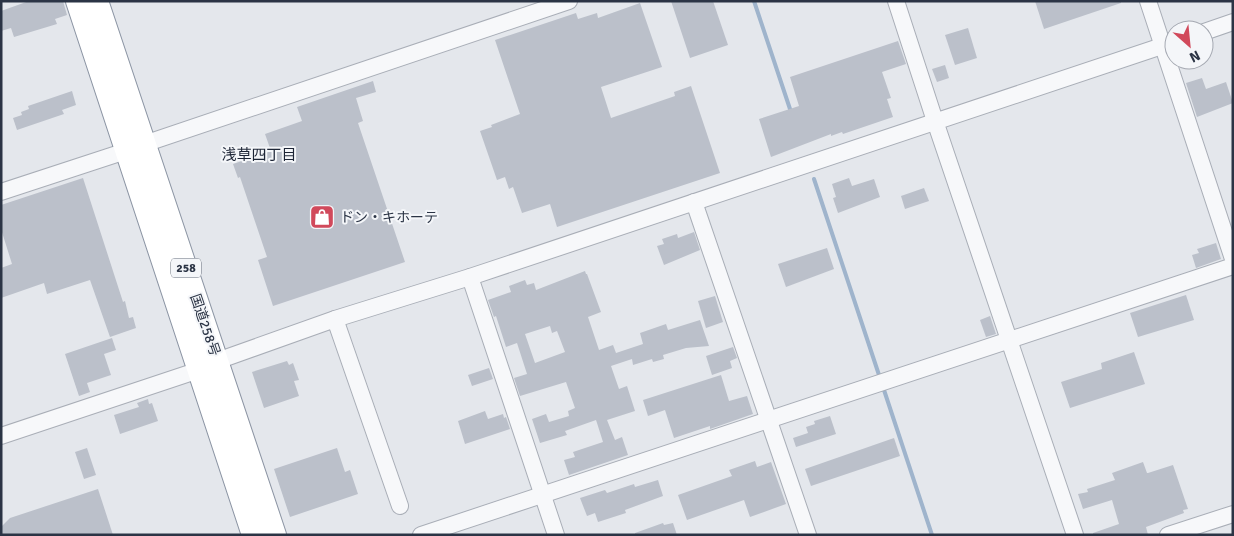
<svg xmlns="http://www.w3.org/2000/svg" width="1234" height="536" viewBox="0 0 1234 536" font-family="Signika,'Noto Sans JP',sans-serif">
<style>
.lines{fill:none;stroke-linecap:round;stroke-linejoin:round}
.stream{stroke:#9fb4cc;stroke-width:4}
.building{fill:#bbc0ca;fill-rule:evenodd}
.minor-casing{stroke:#a9aeb7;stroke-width:18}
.highway-casing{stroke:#8b94a3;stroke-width:24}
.minor{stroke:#f7f8fa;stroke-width:16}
.highway{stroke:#fff;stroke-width:22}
.labels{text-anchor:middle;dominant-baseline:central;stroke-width:4;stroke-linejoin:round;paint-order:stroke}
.shield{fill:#f4f6f9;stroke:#676e7b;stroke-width:1}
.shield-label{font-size:12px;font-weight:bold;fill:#2b3445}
.poi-label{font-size:14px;fill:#2b3445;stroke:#f4f6f9;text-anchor:start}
.street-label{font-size:14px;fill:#2b3445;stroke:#f4f6f9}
.neighbourhood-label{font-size:15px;fill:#1d2536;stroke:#f4f6f9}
</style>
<rect width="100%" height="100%" fill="#e4e7ec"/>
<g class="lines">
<g class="stream">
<polyline points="754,1 791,112"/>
<polyline points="814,179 880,378"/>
<polyline points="883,387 932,535"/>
</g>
</g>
<g class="building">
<polygon points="29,1 63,1 67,15 55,19 57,24 14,37 11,28 1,31 1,11"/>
<polygon points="671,1 713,1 728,45 690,58"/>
<polygon points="1035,1 1121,1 1121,3 1044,29"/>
<polygon points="640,3 662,67 601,87 611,118 675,96 674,92 691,86 720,173 557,227 550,204 522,213 513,187 509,189 505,177 497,180 480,131 492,127 491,125 520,114 495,40 576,13 578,19 597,13 598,18"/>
<polygon points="968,28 977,58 955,65 945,35"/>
<polygon points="898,41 906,64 882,72 891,98 887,99 893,117 843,134 842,132 831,136 831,134 771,157 759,119 799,106 790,77"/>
<polygon points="945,65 949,78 937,82 932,69"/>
<polygon points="1202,78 1206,89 1226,82 1233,103 1197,117 1186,83"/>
<polygon points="373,81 376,92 356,98 363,121 358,123 405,262 273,306 258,260 267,257 240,177 238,178 233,164 271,151 265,134 302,121 297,107"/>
<polygon points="72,91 76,105 62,110 64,114 17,130 13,118 22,115 21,112 29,109 28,106"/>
<polygon points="83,178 123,302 125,301 129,318 133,317 136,328 110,337 90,280 47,294 44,283 1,298 1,268 12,264 1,229 1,205"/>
<polygon points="849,178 852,186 874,179 880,197 838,213 833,198 836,197 832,184"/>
<polygon points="924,188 929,201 905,209 901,196"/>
<polygon points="694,232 700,250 664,265 657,246 664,244 662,239 677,234 678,238"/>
<polygon points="1216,243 1221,259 1196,268 1192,255 1199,253 1197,249"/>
<polygon points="827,248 834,269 786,287 778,264"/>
<path d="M585,271L586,274H587L601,312L588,317L599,350L613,345L616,353L643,344L640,333L666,324L668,330L700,320L709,346L686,348L663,355L664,359L653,362L652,359L633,365L632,359L611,366L619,389L627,386L635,411L607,420L615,440L622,437L628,455L569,475L564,460L575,457L573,452L603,442L597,423L596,420L565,431L567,435L540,443L532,419L546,414L549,422L569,416L568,411L575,408L566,382L520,396L514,378L527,374L517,343L506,347L496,316L494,317L488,300L511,292L509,286L525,280L527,285L534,283L536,290ZM550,326L552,333L557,331L565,352L535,363L525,334Z"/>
<polygon points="1186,295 1194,320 1138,337 1130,313"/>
<polygon points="715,296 723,322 706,328 698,301"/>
<polygon points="990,316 996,334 986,337 980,320"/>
<polygon points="112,338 116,350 104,354 111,375 87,383 90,392 79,396 65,354"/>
<polygon points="733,347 737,358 730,361 732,368 712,375 706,356"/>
<polygon points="1134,352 1145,384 1070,408 1061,382 1102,369 1101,363"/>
<polygon points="287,361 289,365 293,363 299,380 294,381 299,396 264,408 252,372"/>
<polygon points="489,368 493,379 472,386 468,375"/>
<polygon points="721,375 729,401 747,396 753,414 710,429 710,426 674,438 665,410 648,416 643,400"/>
<polygon points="148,399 149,404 152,403 158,421 120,434 114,415 139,407 137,403"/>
<polygon points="485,411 488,419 503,414 504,418 506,417 510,429 465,444 458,421"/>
<polygon points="830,416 836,434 796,447 793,438 808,433 806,427 815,424 814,421"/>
<polygon points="894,438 900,456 811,486 805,469"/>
<polygon points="87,448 96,475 84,479 75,452"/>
<polygon points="337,448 345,472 350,470 358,494 290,517 274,469"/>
<polygon points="755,461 757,467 771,462 786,504 750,517 744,500 687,520 678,495 732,476 729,470"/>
<polygon points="1143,462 1147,473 1148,473 1173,465 1188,509 1183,510 1184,513 1146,527 1148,535 1093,535 1093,533 1119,524 1112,500 1083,509 1078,494 1088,492 1087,489 1115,480 1112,473"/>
<polygon points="658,480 663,496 625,510 626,513 598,522 595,513 587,516 580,498 605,490 607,493 634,484 635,487"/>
<polygon points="98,489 113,535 1,535 1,527 10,518"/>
<polygon points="663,523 664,525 673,523 677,535 635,535 635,533"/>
</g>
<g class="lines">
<defs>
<g id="minor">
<polyline points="896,1 935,121 1075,535"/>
<polyline points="1148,1 1233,259"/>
<polyline points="1204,32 1233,22"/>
<polyline points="144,144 569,1"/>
<polyline points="1,192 126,151"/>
<polyline points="694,202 808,535"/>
<polyline points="470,277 556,535"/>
<polyline points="335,319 400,506"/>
<polyline points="1,436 199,370 217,361 335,319 470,277 1174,42"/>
<polyline points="421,535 1233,266"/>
<polyline points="1168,535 1233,514"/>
</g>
<g id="highway">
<polyline points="77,1 253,535"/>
<polyline points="97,1 275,535"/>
</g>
</defs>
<use href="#minor" class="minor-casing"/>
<use href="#highway" class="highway-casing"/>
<use href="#minor" class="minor"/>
<use href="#highway" class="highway"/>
</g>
<defs>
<symbol id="shop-square" viewBox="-11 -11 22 22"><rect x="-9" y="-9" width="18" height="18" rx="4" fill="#d1495b" stroke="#f4f6f9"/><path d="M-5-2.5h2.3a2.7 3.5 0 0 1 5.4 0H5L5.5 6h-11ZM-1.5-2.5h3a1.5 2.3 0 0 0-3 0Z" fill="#fff"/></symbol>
</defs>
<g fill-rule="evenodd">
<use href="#shop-square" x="308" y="203" width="28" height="28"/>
</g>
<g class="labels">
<rect class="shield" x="171" y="258.5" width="30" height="19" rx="4"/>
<g class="shield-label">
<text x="186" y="268">258</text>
</g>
<g class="poi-label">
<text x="340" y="217">ドン・キホーテ</text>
</g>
<g class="street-label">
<text transform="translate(205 325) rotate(71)">国道258号</text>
</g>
<g class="neighbourhood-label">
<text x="259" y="155">浅草四丁目</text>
</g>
</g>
<rect width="1234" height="536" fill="none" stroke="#2b3445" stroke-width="5"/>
<g transform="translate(1189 45) rotate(153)"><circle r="24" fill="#f4f6f9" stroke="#a4a8b1"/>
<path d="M0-4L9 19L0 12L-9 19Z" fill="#d1495b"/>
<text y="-8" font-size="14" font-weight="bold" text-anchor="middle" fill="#2b3445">N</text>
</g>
</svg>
